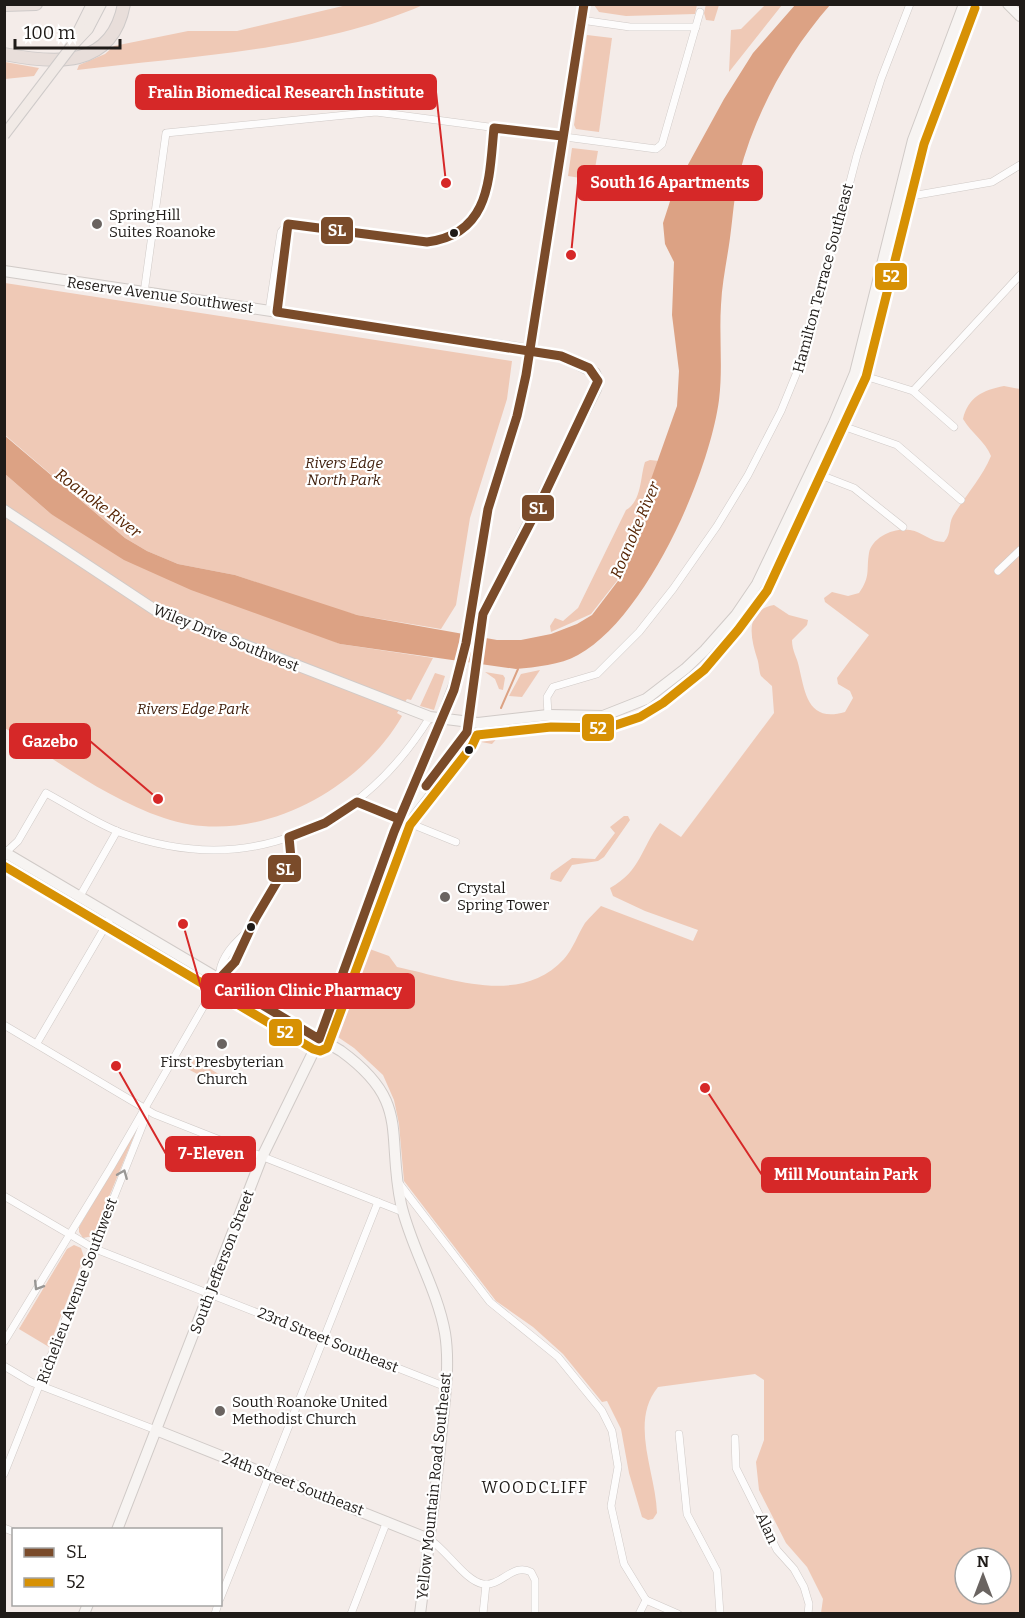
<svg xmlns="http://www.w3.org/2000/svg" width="1025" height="1618" viewBox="0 0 1025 1618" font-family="Bitter,serif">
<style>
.green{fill:#efc9b6;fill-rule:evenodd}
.water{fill:#dca284}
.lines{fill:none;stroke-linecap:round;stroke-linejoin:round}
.stream{stroke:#dca284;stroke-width:2}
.street-tunnel{stroke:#c9c2bf;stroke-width:7;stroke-dasharray:7 3.5;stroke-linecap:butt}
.street-casing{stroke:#d0cac7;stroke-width:8}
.secondary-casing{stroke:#d0cac7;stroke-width:12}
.primary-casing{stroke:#cecac9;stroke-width:12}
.highway-casing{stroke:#cecac9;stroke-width:14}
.street{stroke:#fdfcfc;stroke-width:7}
.secondary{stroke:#f7f4f2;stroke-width:10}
.primary{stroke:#f1eae6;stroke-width:10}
.highway{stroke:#e8deda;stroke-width:12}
.secondary-bridge-casing{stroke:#d0cac7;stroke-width:12;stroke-linecap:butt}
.primary-bridge-casing{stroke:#cecac9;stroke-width:12;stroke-linecap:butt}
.secondary-bridge{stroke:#f7f4f2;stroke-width:10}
.primary-bridge{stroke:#f1eae6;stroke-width:10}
.bus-1-casing{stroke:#fff;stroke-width:14}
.bus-2-casing{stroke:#fff;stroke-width:14}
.bus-1{stroke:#7a4b2a;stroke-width:9}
.bus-2{stroke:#d79104;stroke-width:9}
.oneway{stroke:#999795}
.poi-dot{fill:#6a6461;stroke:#fff;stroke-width:2}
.bus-dot{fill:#1f1b18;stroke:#fff;stroke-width:2}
.labels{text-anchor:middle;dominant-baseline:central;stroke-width:4.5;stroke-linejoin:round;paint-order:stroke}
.poi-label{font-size:15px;fill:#1f1b18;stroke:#fff;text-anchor:start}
.street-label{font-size:15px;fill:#1f1b18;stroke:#fff}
.park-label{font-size:15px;font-style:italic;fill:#42210f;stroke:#fff}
.water-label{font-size:16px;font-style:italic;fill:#542200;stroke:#fff}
.neighbourhood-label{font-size:16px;letter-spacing:1.5px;fill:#1f1b18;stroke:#fff}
.leader{fill:none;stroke:#d62828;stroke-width:2}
.callout-dot{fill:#d62828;stroke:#fff;stroke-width:2}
.callout{fill:#d62828;stroke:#d62828;stroke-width:2}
.callout-label{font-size:16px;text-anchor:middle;font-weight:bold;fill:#fff}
.line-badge{stroke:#fff;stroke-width:2}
.badge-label{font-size:16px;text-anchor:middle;font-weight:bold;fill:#fff}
</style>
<rect width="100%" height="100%" fill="#f4ece9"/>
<g class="green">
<polygon points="706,4 719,5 714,21 706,20 704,13"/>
<path d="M347,5H423C318,51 190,56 77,70L79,65L105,54L114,46L188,31H237Z"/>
<polygon points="594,5 594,4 697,5 695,14 626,16 599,12"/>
<polygon points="765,5 782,5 729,72 731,30 741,29"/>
<polygon points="587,35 612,38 599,132 576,129 574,125"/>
<polygon points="5,62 39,68 34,76 5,79"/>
<polygon points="572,148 598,151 593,180 568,176"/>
<polygon points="5,283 512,361 507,399 470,518 456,605 441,629 357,615 327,607 235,575 178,564 147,551 125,538 5,435"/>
<path d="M1004,386L1020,389V1613H821L823,1599L807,1567L786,1543L759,1490L756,1462L764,1440V1380L755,1374L658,1387C629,1422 656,1473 657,1513L653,1519L648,1520L642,1517L629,1473L621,1429L607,1401L602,1402L563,1354L533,1327L496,1301L404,1181L399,1124L394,1100L383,1075L354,1048L332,1033L364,947L389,956L397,967C450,978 520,1007 564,959C573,949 578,934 585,923C590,917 596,911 601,906L693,941L698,930L645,911L613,896L610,888C641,871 641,848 660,823L681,837L774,713L772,686C769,683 764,679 761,676C759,672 759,663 757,658C750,636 745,610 774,605L789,615L808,620L807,625L792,640C792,651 797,657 799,667C805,693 808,723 845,712L853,698L850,691L838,684L837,678L869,635L825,602L824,598L832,592L848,596L859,593C871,576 866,571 869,553C872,537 895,527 910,530C923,532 930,542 944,542C952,533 948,525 953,516C965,496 982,478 991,456C985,441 972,434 963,419C968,397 983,390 1004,386ZM965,1558H1001V1594H965Z"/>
<path d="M650,460L659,461L632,530L620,577L591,614L551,632L550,626L555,618L563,621L578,608L626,510C642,501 640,477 645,462Z"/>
<path d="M5,474L51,514L340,644L433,658L411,700L407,699L397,713L402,716C359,792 252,849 164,818C107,799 56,760 5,728Z"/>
<polygon points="540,670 522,697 509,696 521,674"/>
<polygon points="485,672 503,675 505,678 503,690 499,689 495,679"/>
<polygon points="435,673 445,676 434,710 420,706"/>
<polygon points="499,731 500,735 492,744 481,742 468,753 464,751 468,746 466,744 478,734"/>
<polygon points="459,752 462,753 427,799 432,804 426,812 416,814 416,808"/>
<polygon points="624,816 628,816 630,820 604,857 598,861 572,865 561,882 550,879 551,873 572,858 595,859 615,833 610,827"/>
<polygon points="192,1058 227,1079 218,1085 186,1068"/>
<polygon points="138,1126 93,1236 83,1238 79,1232 79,1227"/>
<polygon points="74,1245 81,1248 84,1257 49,1347 19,1329 67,1249"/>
</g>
<path class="water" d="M795,5H830C788,53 755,113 739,175C734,195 733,217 730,238C727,260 722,283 721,305C719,337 723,368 719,400C709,475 646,618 578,655C560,665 536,667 516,669L340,644L191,590L124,560L51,514L5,474L4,435L125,538L147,551L178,564L235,575L357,615L497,640H521L551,634L577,624L592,615L621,577L633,530L677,406L679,371L672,315L674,262L665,244L663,223L673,192L724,99L753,53Z"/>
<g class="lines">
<polyline class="stream" points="501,708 518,669"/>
<polyline class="street-tunnel" points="249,930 287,864"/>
<defs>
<g id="street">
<polyline points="581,20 630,27 696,27"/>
<polyline points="900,198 992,182 1020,165"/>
<path d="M288,224L427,242C451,241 474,225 484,201C491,186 492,146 494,128"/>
<polyline points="144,293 166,133 376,112 656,149 662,144 700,12"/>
<polyline points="269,311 281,232 288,224"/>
<polyline points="277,312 288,224"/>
<polyline points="855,373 913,391 954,427"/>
<polyline points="913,391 1020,275"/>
<polyline points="834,423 897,445 961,500"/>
<polyline points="810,471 854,488 903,527"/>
<polyline points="998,571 1020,550"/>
<polyline points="548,715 547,697 553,687 597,674 639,632 673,589 717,526 748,475 781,411 806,350 857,155 881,79 910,4"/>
<polyline points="357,802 456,842"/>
<path d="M4,854L18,841L46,793C70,806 94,822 119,832C247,879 360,830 430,717"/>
<polyline points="287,864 292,852 289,837"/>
<polyline points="80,896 117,831"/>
<path d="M219,979C237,967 241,951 248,932"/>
<polyline points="4,1025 154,1114 403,1212"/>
<polyline points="37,1043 112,915"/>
<polyline points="398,1182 490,1302 558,1357 602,1411 612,1431 618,1467 611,1506 624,1564 646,1600"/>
<polyline points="4,1196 93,1248 446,1387"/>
<path d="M4,1342L111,1167L213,990C218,981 219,975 221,966C226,951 238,940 249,930"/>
<polyline points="4,1366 31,1382 156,1430"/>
<polyline points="679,1434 687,1514 717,1571 720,1614"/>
<polyline points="735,1438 736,1468 777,1550 794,1569 804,1587 809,1604 808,1614"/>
<polyline points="4,1474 145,1119 144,1108"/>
<polyline points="4,1528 14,1532"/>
<path d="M429,1539C447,1550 465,1581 483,1584C501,1587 513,1562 531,1572L535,1580V1614"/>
<polyline points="220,1599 378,1202"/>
<polyline points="646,1600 678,1614"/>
<polyline points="215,1614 218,1604"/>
<polyline points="351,1614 387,1521"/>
<polyline points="483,1614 486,1584"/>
<polyline points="639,1614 646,1600"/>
</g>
<g id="secondary">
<polyline points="1008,4 1020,16"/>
<polyline points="4,271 517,348 561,356 595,373 598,381 596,389 483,614 467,732 399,819"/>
<polyline points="526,375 584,4"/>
<polyline points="4,510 155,610 430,717 478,723 548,715 603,716 646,699 685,669 705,650 736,615 757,584 834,423 855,373 913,140 964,4"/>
<path d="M4,852L341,1051C411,1102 386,1132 401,1204C411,1248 437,1288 445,1333C450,1364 445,1397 442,1428C436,1490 428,1552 420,1614"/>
<polyline points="361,923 394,832 428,754"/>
<polyline points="156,1430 429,1539"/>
<polyline points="117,1530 262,1157 326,1026 359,930"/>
<polyline points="84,1614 88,1604"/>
</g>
<g id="primary">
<polyline points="77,34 92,4"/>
<polyline points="71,47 88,29 101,4"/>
</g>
<g id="highway">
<polyline points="4,5 36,4"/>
<path d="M4,54C55,64 112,69 124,4"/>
</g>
</defs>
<use href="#street" class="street-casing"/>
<use href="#secondary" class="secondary-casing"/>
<use href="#primary" class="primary-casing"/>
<use href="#highway" class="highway-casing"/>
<use href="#street" class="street"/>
<use href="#secondary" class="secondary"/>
<use href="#primary" class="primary"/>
<use href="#highway" class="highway"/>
<defs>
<polyline id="secondary-bridge" points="428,754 461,667 488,509 517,416 526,375"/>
<polyline id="primary-bridge" points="4,135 71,47"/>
</defs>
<use href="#secondary-bridge" class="secondary-bridge-casing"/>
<use href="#primary-bridge" class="primary-bridge-casing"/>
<use href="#secondary-bridge" class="secondary-bridge"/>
<use href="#primary-bridge" class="primary-bridge"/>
<defs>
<g id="bus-1">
<path d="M426,786L467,732L483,614L537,510L598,381L589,368L561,356L277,312L288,224L427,242C491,234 489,178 494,128L562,136"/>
<polyline points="399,819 357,802 325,823 289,837 291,858 255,919 235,962 219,979 319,1039 394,832 454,690 466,643 488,509 517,416 526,375 584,4"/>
</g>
<polyline id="bus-2" points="4,866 313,1049 320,1051 327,1048 410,825 472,746 477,735 551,727 607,728 640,717 663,703 704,670 738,630 767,591 866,377 924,144 975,8"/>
</defs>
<use href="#bus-1" class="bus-1-casing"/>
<use href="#bus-2" class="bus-2-casing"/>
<use href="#bus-1" class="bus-1"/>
<use href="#bus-2" class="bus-2"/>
</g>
<defs><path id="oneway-chevron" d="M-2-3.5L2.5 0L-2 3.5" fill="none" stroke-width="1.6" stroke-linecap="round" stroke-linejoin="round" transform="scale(1.5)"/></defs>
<g class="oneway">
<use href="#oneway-chevron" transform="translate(123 1174) rotate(-68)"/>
<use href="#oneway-chevron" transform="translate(38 1286) rotate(122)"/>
</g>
<g class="poi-dot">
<circle cx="97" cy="224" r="6"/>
<circle cx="445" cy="897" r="6"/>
<circle cx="222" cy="1044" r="6"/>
<circle cx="220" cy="1411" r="6"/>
</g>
<g class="bus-dot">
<circle cx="454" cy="233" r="5"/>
<circle cx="469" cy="750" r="5"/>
<circle cx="251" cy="927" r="5"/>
</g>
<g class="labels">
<g class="poi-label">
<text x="109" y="215">SpringHill<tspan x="109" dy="17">Suites Roanoke</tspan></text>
<text x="457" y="888">Crystal<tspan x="457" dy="17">Spring Tower</tspan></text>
<text x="222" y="1062" text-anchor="middle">First Presbyterian<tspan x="222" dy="17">Church</tspan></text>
<text x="232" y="1402">South Roanoke United<tspan x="232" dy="17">Methodist Church</tspan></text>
</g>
<g class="street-label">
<text transform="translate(823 278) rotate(-75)">Hamilton Terrace Southeast</text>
<text transform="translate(160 295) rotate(8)">Reserve Avenue Southwest</text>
<text transform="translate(226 638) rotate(22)">Wiley Drive Southwest</text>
<text transform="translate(222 1262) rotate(-69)">South Jefferson Street</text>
<text transform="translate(77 1291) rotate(-69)">Richelieu Avenue Southwest</text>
<text transform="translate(328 1340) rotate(22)">23rd Street Southeast</text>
<text transform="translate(293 1484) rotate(21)">24th Street Southeast</text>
<text transform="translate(434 1486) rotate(-84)">Yellow Mountain Road Southeast</text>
<text transform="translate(767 1528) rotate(65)">Alan</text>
</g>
<g class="park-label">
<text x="344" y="463">Rivers Edge<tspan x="344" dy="17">North Park</tspan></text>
<text x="193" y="709">Rivers Edge Park</text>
</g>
<g class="water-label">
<text transform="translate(98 503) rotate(37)">Roanoke River</text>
<text transform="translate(635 530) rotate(-67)">Roanoke River</text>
</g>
<g class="neighbourhood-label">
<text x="535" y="1487">WOODCLIFF</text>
</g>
</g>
<path class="leader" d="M446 183L436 92M571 255L578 183M158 799L90 741M183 924L202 991M116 1066L166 1154M705 1088L762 1175"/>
<g class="callout-dot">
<circle cx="446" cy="183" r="6"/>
<circle cx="571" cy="255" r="6"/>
<circle cx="158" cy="799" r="6"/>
<circle cx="183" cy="924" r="6"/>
<circle cx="116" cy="1066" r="6"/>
<circle cx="705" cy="1088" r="6"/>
</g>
<g class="callout">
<rect x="136" y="75" width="300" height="34" rx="6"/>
<rect x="578" y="166" width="184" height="34" rx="6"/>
<rect x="10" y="724" width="80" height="34" rx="6"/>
<rect x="202" y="974" width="212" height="34" rx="6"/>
<rect x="166" y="1137" width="89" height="34" rx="6"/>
<rect x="762" y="1158" width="168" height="34" rx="6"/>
</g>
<g class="callout-label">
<text x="286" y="98">Fralin Biomedical Research Institute</text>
<text x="670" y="188">South 16 Apartments</text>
<text x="50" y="747">Gazebo</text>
<text x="308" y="996">Carilion Clinic Pharmacy</text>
<text x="211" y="1159">7-Eleven</text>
<text x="846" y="1180">Mill Mountain Park</text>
</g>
<g class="line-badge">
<rect x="320" y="216" width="34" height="29" rx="6" fill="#7a4b2a"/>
<rect x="874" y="262" width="34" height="29" rx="6" fill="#d79104"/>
<rect x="521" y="494" width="34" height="28" rx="6" fill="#7a4b2a"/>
<rect x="581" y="713" width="34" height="29" rx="6" fill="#d79104"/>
<rect x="267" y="854" width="35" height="29" rx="6" fill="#7a4b2a"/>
<rect x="268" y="1018" width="35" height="29" rx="6" fill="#d79104"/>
</g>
<g class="badge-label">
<text x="337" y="236">SL</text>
<text x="891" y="282">52</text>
<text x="538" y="514">SL</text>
<text x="598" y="734">52</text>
<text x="285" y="875">SL</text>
<text x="285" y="1038">52</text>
</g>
<rect width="1025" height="1618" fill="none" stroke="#1f1b18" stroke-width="12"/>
<rect x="12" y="1528" width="210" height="78" fill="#ffffff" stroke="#a5a4a3" stroke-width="1.5"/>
<rect x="24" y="1548" width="30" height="9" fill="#7a4b2a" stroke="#a5a4a3" stroke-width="1.5"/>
<text x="66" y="1558" font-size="18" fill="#1f1b18">SL</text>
<rect x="24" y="1578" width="30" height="9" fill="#d79104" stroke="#a5a4a3" stroke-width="1.5"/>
<text x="66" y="1588" font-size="18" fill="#1f1b18">52</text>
<g transform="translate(983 1576)"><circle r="28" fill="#ffffff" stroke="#a5a4a3" stroke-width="1.5"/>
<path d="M0-4.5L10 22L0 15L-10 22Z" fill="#6a6461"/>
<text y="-9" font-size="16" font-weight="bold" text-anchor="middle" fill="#1f1b18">N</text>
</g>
<path d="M15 39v9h105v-9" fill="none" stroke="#1f1b18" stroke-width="3"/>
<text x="24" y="39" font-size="18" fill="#1f1b18" stroke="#ffffff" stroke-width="4.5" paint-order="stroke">100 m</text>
</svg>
